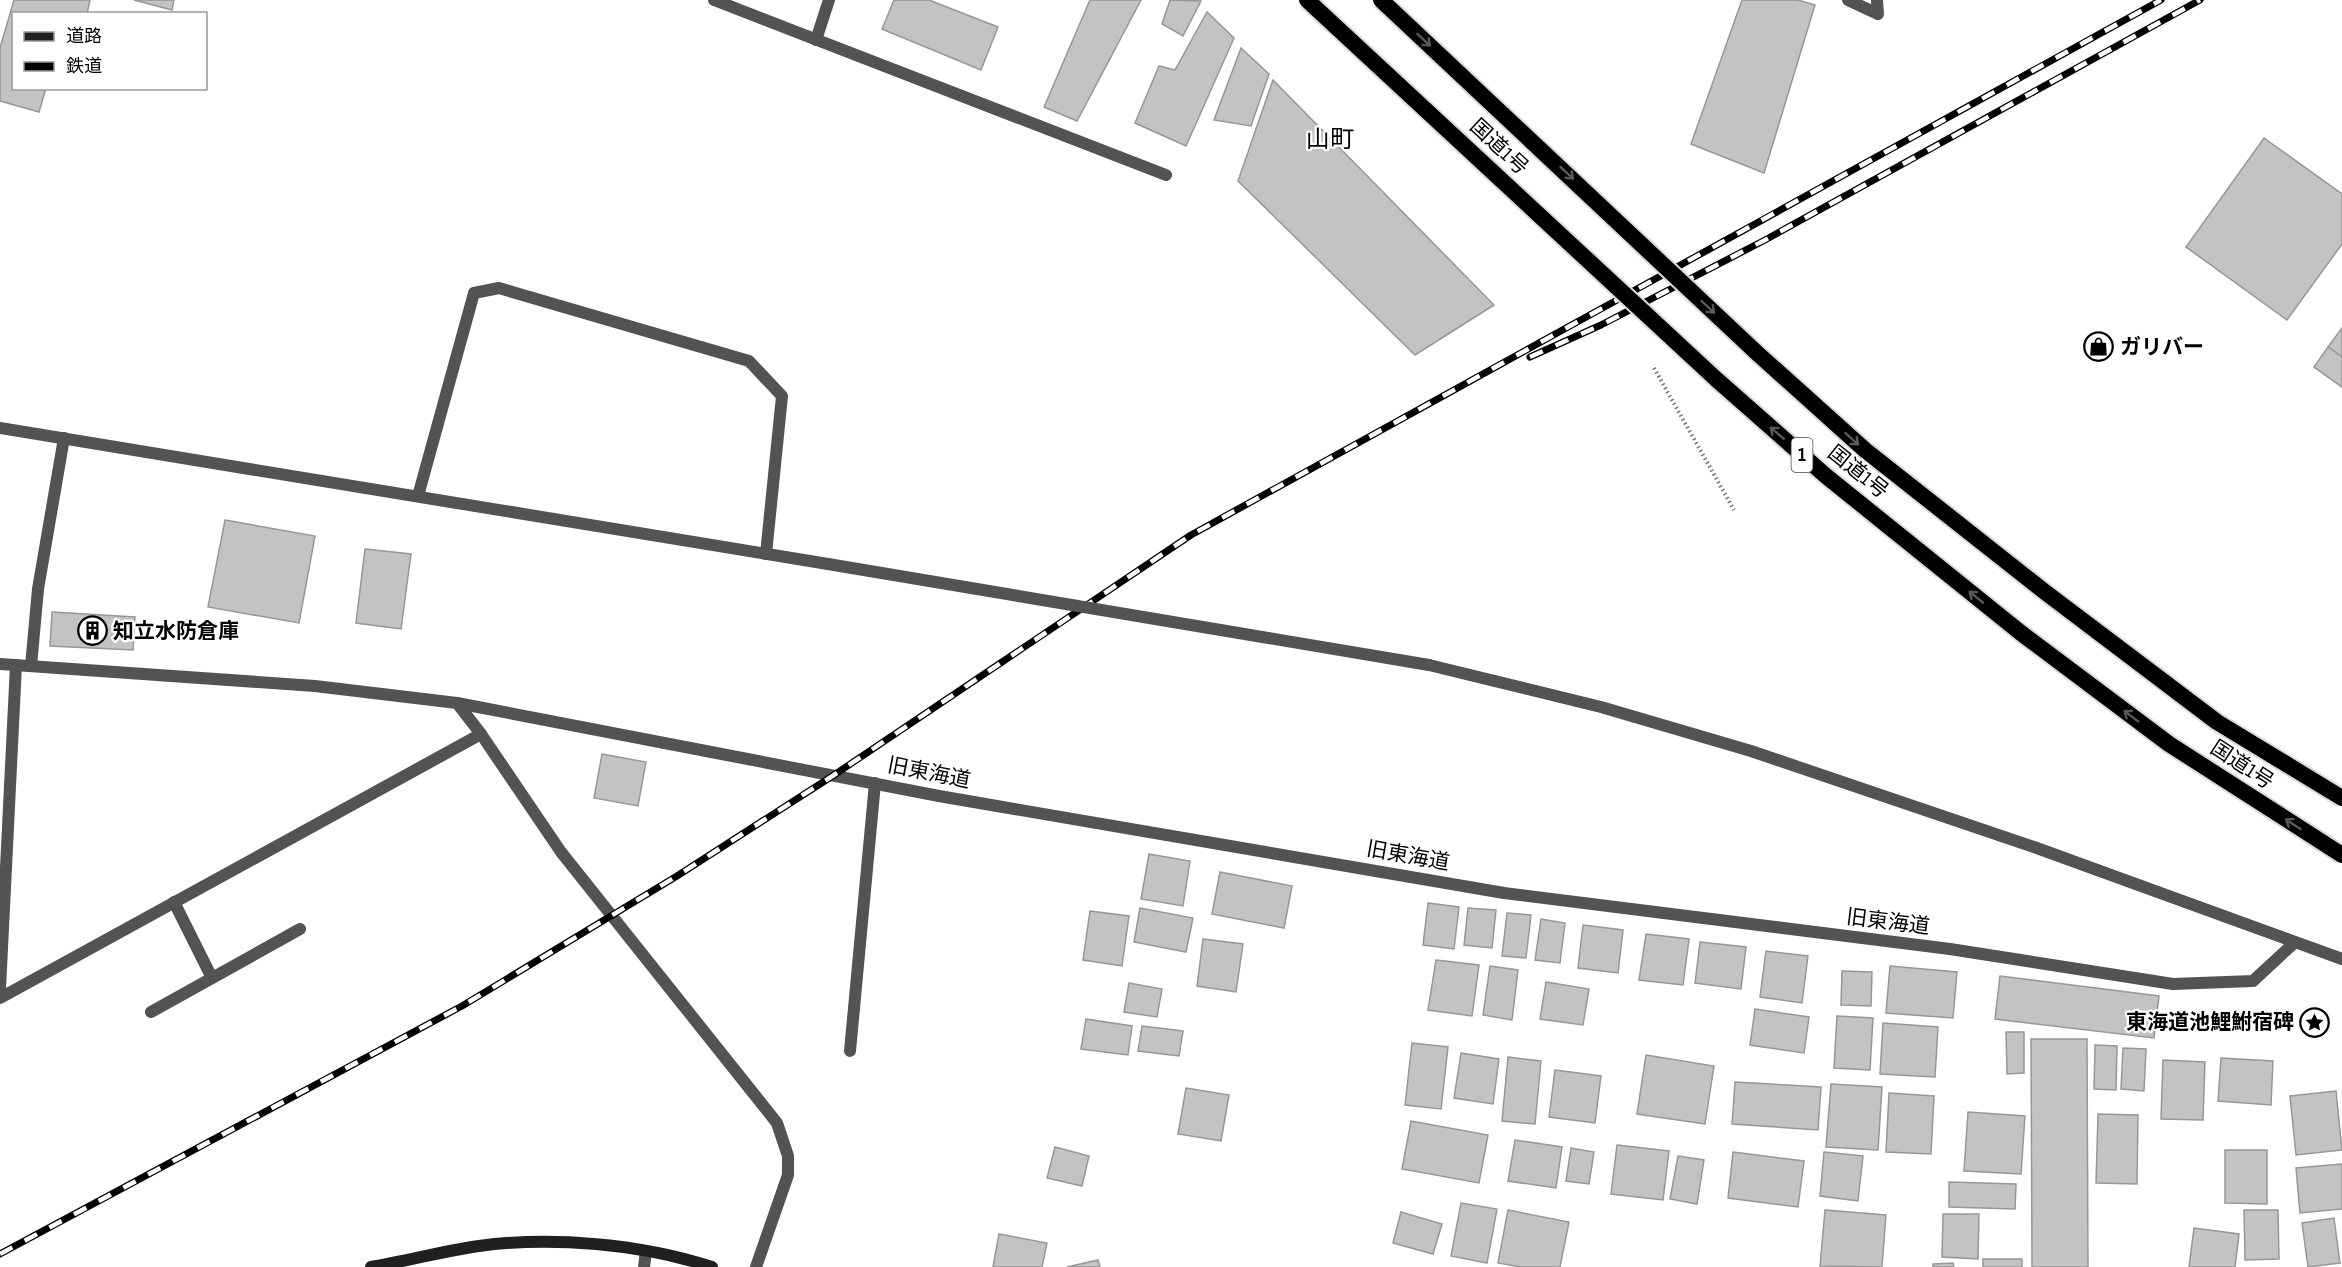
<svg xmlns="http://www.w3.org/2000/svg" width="2342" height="1267" viewBox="0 0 2342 1267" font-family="'Sofia Sans Condensed','Noto Sans JP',sans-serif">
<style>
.building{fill:#c3c3c3;stroke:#979797;stroke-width:1.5}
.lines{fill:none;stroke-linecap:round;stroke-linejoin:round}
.path{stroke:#757575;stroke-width:4;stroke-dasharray:1.5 3;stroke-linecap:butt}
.service{stroke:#535353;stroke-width:12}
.minor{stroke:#535353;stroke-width:12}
.tertiary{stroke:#535353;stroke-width:12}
.secondary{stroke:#202020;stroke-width:12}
.rail-casing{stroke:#000;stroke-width:7}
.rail{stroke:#fff;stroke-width:4.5;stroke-dasharray:14;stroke-linecap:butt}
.trunk-bridge-casing{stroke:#dbdbdb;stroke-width:20;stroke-linecap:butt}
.tertiary-bridge{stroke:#535353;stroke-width:12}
.trunk-bridge{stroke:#000;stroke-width:16}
.oneway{stroke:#595959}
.labels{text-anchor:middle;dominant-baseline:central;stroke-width:4.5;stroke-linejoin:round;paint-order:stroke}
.shield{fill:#fff;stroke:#4c4c4c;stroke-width:1.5}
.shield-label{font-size:20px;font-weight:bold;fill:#000}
.street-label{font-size:21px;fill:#000;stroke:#fff}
.poi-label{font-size:21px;font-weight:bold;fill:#000;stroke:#fff;text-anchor:start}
.quarter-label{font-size:24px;fill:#000;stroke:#fff}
</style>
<rect width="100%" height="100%" fill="#fff"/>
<g class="building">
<polygon points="14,0 90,0 87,14 14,14 14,88 46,88 39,112 0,101 0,48"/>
<polygon points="134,0 174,0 172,10"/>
<polygon points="894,0 929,0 998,27 981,70 882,29"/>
<polygon points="1090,0 1141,0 1077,121 1044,107"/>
<polygon points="1170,0 1201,1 1183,36 1162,24"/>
<polygon points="1742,0 1798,0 1815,5 1764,173 1691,144"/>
<polygon points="1207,12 1234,38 1186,146 1135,123 1159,66 1175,70"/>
<polygon points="1241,48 1269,74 1251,126 1214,120"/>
<polygon points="1273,80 1494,305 1415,355 1238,181"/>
<polygon points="2264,138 2342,194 2342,244 2287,320 2186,247"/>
<polygon points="2342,328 2342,357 2328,347"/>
<polygon points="2328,347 2342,357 2342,387 2314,367"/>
<polygon points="225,520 315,536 299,623 208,607"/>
<polygon points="365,549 411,554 401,629 356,623"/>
<polygon points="52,612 135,617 133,650 50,646"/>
<polygon points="602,754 646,762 638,806 594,798"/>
<polygon points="1149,854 1190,861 1183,906 1141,899"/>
<polygon points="1220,872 1292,886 1284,928 1212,914"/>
<polygon points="1428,903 1459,907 1454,949 1423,945"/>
<polygon points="1140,908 1193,918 1186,952 1134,942"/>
<polygon points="1468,908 1496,910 1492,948 1464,945"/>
<polygon points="1090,911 1129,916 1122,966 1083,960"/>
<polygon points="1507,913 1531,915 1526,958 1502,956"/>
<polygon points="1541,919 1565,923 1560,963 1535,960"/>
<polygon points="1583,925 1623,930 1618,973 1578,968"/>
<polygon points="1646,934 1689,939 1683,985 1639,980"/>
<polygon points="1203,939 1243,944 1236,992 1197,986"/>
<polygon points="1700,942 1746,947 1741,989 1695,983"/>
<polygon points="1766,951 1808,956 1802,1003 1760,997"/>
<polygon points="1436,960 1479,965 1472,1016 1428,1010"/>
<polygon points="1490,966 1518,970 1512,1020 1483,1015"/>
<polygon points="1890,966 1957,972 1953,1018 1886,1013"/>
<polygon points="1842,971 1872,972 1871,1006 1841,1005"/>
<polygon points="2000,976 2159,996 2154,1038 1995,1019"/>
<polygon points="1546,982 1589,989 1583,1025 1540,1019"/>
<polygon points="1129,983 1162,989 1157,1017 1124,1012"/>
<polygon points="1755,1009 1809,1017 1804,1053 1750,1045"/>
<polygon points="1837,1016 1873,1018 1870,1070 1834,1068"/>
<polygon points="1086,1019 1132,1026 1128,1055 1081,1049"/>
<polygon points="1883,1023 1938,1027 1935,1077 1880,1074"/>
<polygon points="1142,1026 1183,1031 1179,1056 1138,1051"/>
<polygon points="2006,1032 2024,1032 2024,1073 2007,1074"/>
<polygon points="2031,1039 2087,1039 2088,1267 2032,1267"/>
<polygon points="1412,1043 1448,1047 1441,1109 1405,1105"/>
<polygon points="2095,1045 2117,1046 2116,1090 2094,1089"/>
<polygon points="2123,1048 2146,1049 2144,1091 2121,1089"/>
<polygon points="1461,1053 1499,1059 1493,1104 1454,1098"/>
<polygon points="1646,1055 1714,1066 1705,1124 1637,1114"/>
<polygon points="1508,1057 1541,1061 1535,1124 1502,1121"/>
<polygon points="2221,1058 2273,1061 2271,1105 2218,1101"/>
<polygon points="2163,1060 2205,1062 2203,1120 2161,1119"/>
<polygon points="1555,1070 1601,1076 1595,1123 1549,1117"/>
<polygon points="1735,1082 1821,1087 1818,1130 1732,1124"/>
<polygon points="1831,1084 1882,1087 1878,1150 1826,1147"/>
<polygon points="1186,1088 1229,1095 1221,1141 1178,1134"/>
<polygon points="2336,1091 2342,1150 2296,1155 2290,1096"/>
<polygon points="1889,1093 1934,1096 1931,1154 1886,1152"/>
<polygon points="1968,1112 2025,1116 2021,1174 1964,1171"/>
<polygon points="2098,1114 2138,1115 2137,1184 2096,1183"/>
<polygon points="1411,1121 1488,1135 1479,1183 1402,1169"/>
<polygon points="1515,1140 1562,1147 1556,1188 1508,1181"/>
<polygon points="1617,1145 1669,1151 1663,1200 1611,1194"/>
<polygon points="1055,1147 1089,1156 1082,1186 1047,1178"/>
<polygon points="1571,1148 1594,1152 1589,1184 1566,1181"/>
<polygon points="2225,1150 2267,1150 2267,1204 2225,1203"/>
<polygon points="1733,1152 1804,1161 1798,1207 1728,1198"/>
<polygon points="1824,1152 1863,1156 1858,1201 1820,1196"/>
<polygon points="1678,1156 1704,1160 1697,1204 1670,1199"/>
<polygon points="2342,1164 2342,1209 2300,1213 2296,1168"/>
<polygon points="1949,1182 2016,1184 2015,1209 1949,1207"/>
<polygon points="1461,1203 1497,1209 1487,1263 1451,1256"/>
<polygon points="1508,1210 1569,1222 1560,1267 1521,1267 1498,1263"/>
<polygon points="1825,1210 1886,1215 1882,1267 1820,1266"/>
<polygon points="2244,1210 2278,1210 2279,1259 2245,1260"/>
<polygon points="1401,1212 1442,1224 1433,1254 1393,1243"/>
<polygon points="1943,1214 1979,1214 1978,1259 1942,1257"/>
<polygon points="2334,1218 2340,1263 2308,1267 2302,1223"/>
<polygon points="2194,1228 2239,1234 2235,1267 2189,1267"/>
<polygon points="999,1234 1047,1243 1042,1267 993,1267"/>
<rect x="1983" y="1259" width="39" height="8"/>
<polygon points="1098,1260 1100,1267 1067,1267"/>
<polygon points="1953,1263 1954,1267 1933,1267 1933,1264"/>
</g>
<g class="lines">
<polyline class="path" points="1654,368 1734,510"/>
<g class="service">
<polyline points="174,902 212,978"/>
<polyline points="0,989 16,665"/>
<polyline points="151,1012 300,929"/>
</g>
<g class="minor">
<polyline points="714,0 1166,175"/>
<polyline points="1848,0 1878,14 1877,0"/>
<polyline points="816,40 829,0"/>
<polyline points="418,496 474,293 499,288 749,361 782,396 766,554"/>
<polyline points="0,664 315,686 457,703 481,734 561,852 777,1123 788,1156 788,1175 756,1267"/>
<polyline points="31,666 38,589 64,438"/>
<polyline points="0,998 481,734"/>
<polyline points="850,1051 875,783"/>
<polyline points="644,1267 646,1251"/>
</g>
<g class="tertiary">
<polyline points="0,428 828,564"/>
<polyline points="1429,665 1601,707 1751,751 2034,847 2342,959"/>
<polyline points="457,703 939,796 1504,893 1950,949 2173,984 2253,981 2294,943"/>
</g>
<path class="secondary" d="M371,1267C407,1261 443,1251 479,1246C551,1236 642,1244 712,1267"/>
<defs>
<g id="rail">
<polyline points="1530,357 1601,325 1765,240 2200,0"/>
<polyline points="0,1254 462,1006 677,876 834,775 1191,535 2161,0"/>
</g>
</defs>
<use href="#rail" class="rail-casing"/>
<use href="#rail" class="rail"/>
<defs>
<g id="trunk-bridge">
<polyline points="1307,0 1716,379 1826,476 2021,633 2169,744 2342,855"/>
<polyline points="1381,0 1757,353 1865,450 2045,592 2217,722 2342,798"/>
</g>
</defs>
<use href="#trunk-bridge" class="trunk-bridge-casing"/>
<polyline class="tertiary-bridge" points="828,564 1429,665"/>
<use href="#trunk-bridge" class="trunk-bridge"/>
</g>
<defs><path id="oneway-shaft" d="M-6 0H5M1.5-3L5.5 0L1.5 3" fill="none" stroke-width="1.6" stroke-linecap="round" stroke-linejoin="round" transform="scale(1.5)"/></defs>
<g class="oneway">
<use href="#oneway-shaft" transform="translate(1424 40) rotate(43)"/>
<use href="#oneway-shaft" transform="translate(1567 173) rotate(43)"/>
<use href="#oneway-shaft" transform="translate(1708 307) rotate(43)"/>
<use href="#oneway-shaft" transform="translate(1777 433) rotate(-139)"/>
<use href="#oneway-shaft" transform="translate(1852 439) rotate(42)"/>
<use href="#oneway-shaft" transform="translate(1976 597) rotate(-141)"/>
<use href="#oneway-shaft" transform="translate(2131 716) rotate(-143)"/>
<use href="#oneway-shaft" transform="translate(2293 824) rotate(-147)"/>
</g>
<defs>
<symbol id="shop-ring" viewBox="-11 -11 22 22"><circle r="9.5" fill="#fff" stroke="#000" stroke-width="1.5"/><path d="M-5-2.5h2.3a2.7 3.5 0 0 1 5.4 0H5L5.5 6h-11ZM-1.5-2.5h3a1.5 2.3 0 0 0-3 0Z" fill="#000"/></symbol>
<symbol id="building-ring" viewBox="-11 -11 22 22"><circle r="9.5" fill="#fff" stroke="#000" stroke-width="1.5"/><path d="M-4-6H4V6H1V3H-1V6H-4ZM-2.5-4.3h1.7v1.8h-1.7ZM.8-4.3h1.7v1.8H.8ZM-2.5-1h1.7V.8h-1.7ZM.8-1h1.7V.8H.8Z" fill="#000"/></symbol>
<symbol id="sight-ring" viewBox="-11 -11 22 22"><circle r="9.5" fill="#fff" stroke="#000" stroke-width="1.5"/><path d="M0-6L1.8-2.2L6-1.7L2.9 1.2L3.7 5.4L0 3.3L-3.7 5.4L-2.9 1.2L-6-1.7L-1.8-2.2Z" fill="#000"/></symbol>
</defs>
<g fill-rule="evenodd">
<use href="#shop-ring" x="2082" y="330" width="33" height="33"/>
<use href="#building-ring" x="76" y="614" width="33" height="33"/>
<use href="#sight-ring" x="2298" y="1006" width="33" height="33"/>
</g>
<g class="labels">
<rect class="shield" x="1791.5" y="438" width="21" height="34" rx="4.5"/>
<g class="shield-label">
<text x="1802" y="455">1</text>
</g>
<g class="street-label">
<text transform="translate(1499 147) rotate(43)">国道1号</text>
<text transform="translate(1858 472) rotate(39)">国道1号</text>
<text transform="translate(2242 765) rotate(33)">国道1号</text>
<text transform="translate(929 773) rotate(11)">旧東海道</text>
<text transform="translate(1408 856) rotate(10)">旧東海道</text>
<text transform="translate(1888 922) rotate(7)">旧東海道</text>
</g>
<g class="poi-label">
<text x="2120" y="347">ガリバー</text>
<text x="113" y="631">知立水防倉庫</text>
<text x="2294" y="1022" text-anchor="end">東海道池鯉鮒宿碑</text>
</g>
<g class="quarter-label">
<text x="1330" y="139">山町</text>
</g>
</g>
<rect x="12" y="12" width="195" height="78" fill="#ffffff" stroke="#999999" stroke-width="1.5"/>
<rect x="24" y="32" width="30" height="9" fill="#202020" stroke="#999999" stroke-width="1.5"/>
<text x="66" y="42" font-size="18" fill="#000000">道路</text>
<rect x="24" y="62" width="30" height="9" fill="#000000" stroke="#999999" stroke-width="1.5"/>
<text x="66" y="72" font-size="18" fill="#000000">鉄道</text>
</svg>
